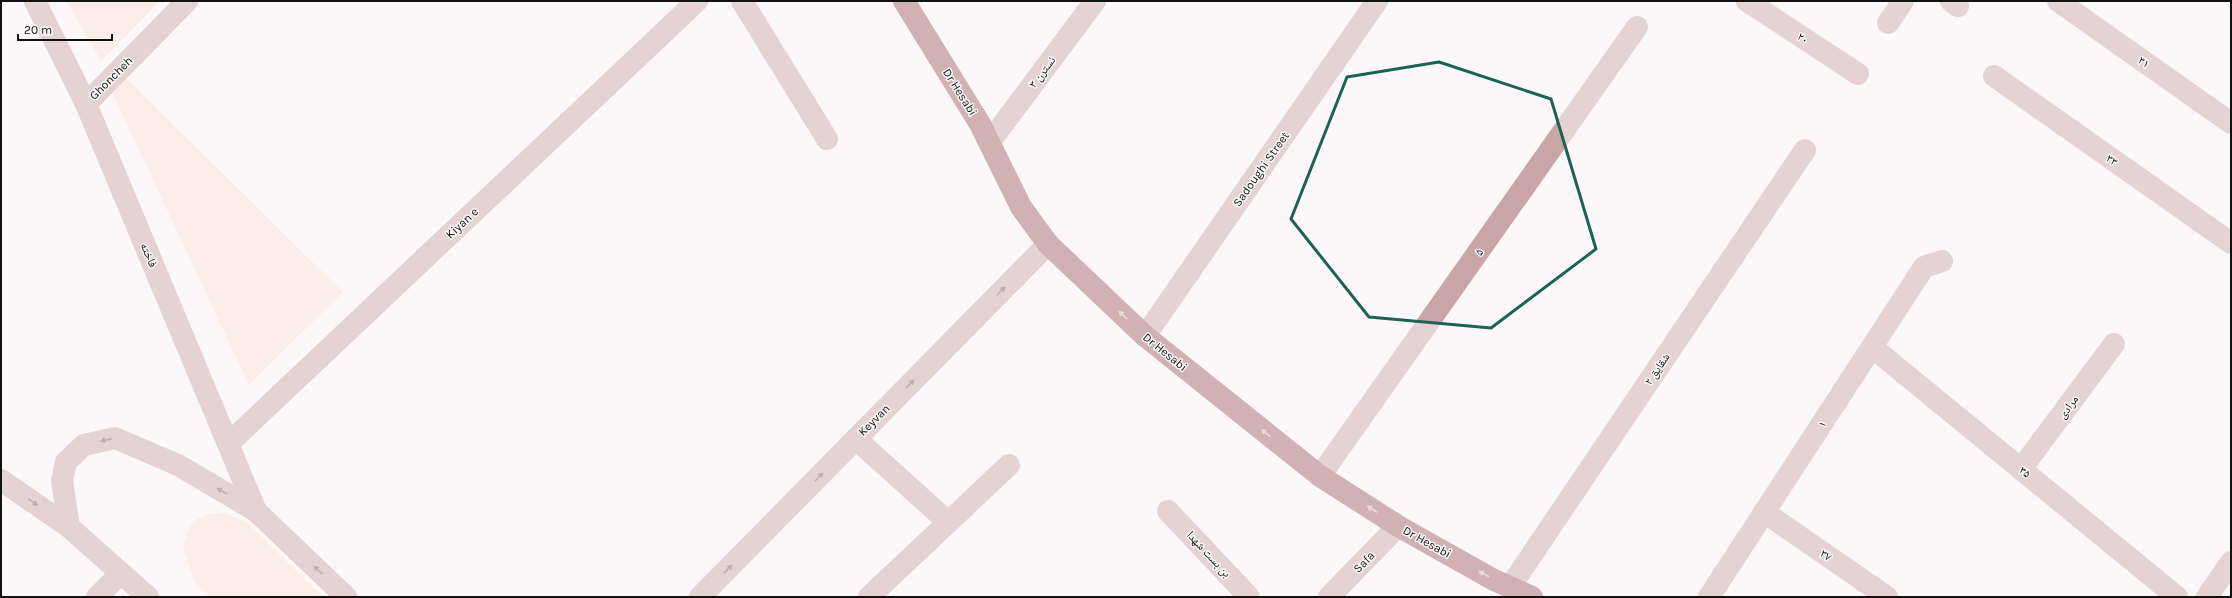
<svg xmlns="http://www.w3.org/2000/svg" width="2232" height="598" viewBox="0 0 2232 598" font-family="Karla,'Noto Naskh Arabic',sans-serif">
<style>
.green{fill:#fee1d2}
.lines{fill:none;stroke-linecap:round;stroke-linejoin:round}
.minor{stroke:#c9a5a5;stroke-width:22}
.major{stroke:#9c5d60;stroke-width:22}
.oneway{fill:#6e5b5c}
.oneway2{fill:#d6babc}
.marked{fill:none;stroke:#1d6355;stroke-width:3;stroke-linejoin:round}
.labels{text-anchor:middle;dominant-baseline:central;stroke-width:3;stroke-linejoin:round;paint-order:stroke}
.street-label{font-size:12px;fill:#121112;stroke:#fcf8fa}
</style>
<rect width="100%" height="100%" fill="#fcf8fa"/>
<g class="green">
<polygon points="66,1 160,1 101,61"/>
<polygon points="125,77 343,292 249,385 111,90"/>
<polygon points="225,513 248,523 323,597 210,597 194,581 183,547 192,522 206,514"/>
</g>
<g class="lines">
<g class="minor">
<polyline points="35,1 86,104 256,511"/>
<polyline points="742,1 827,139"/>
<polyline points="1747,1 1858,74"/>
<polyline points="1951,1 1958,6"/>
<polyline points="2058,1 2231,123"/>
<polyline points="1888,23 1903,1"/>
<polyline points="1994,76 2231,243"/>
<polyline points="86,104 187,1"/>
<polyline points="989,143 1095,1"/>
<polyline points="1145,336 1377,1"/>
<polyline points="1872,347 2177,597"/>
<polyline points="856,439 948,522"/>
<polyline points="228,444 697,1"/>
<polyline points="2021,469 2114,344"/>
<polyline points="1320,476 1637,27"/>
<polyline points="1,480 69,527 148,597"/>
<polyline points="1168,511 1249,597"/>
<polyline points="1764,512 1887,597"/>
<polyline points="69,527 62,481 66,462 84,445 115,438 178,465 256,511 346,597"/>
<polyline points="1510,587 1805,150"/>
<polyline points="97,597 121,573"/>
<polyline points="700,597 1048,244"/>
<polyline points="869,597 1009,465"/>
<polyline points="1329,597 1398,526"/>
<polyline points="1709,597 1924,267 1942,261"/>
<polyline points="2207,597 2231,562"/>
</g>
<polyline class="major" points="904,1 980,124 1021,207 1048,244 1145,336 1320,476 1398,526 1494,580 1532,597"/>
</g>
<defs><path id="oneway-solid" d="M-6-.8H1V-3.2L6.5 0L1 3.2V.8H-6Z"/></defs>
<g class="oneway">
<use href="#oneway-solid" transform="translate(1001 291) rotate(-45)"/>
<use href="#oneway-solid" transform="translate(910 384) rotate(-45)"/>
<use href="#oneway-solid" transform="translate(106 440) rotate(167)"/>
<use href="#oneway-solid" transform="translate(819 477) rotate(-45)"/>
<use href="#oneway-solid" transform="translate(222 491) rotate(-149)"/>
<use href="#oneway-solid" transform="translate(33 502) rotate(35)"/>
<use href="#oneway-solid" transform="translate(728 569) rotate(-45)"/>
<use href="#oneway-solid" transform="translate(318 570) rotate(-136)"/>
</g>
<g class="oneway2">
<use href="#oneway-solid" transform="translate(1123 315) rotate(-136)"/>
<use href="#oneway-solid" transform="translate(1266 433) rotate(-141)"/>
<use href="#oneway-solid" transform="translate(1372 509) rotate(-147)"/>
<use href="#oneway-solid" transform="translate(1484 574) rotate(-151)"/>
</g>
<path d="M0 0H2232V598H0ZM1439,62L1551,99L1596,249L1491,328L1369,317L1291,219L1347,77Z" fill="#fcf8fa" fill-opacity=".55" fill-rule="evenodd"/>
<path class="marked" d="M1439,62L1551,99L1596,249L1491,328L1369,317L1291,219L1347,77Z"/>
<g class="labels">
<g class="street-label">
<text transform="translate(1803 38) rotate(33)">۲۰</text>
<text transform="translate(2144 62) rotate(35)">۳۱</text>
<text transform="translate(1042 72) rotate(-53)">نسترن ۳</text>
<text transform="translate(111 78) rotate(-45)">Ghoncheh</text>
<text transform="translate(960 92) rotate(58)">Dr Hesabi</text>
<text transform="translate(2112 160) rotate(35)">۳۳</text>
<text transform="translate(1261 169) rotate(-55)">Sadoughi Street</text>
<text transform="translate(462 223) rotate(-43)">Kiyan e</text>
<text transform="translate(1479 252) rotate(-55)">۵</text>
<text transform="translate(149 255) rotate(67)">فاخته</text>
<text transform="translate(1165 352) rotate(39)">Dr Hesabi</text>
<text transform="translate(1657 369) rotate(-56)">شقایق ۲</text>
<text transform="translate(2068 407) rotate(-53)">مرادی</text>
<text transform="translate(874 420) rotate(-45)">Keyvan</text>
<text transform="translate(1822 424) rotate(-57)">۱</text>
<text transform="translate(2025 472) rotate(39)">۳۵</text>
<text transform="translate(1427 542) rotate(29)">Dr Hesabi</text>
<text transform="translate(1209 554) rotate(47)">بن بست شهدا</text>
<text transform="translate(1826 555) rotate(35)">۳۷</text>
<text transform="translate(1364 562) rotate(-46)">Safa</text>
</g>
</g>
<rect width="2232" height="598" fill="none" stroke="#121112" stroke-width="4"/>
<path d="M18 34v6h94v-6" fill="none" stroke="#121112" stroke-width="2"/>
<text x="24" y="34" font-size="12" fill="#121112" stroke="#fcf8fa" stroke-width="3" paint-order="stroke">20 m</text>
</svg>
